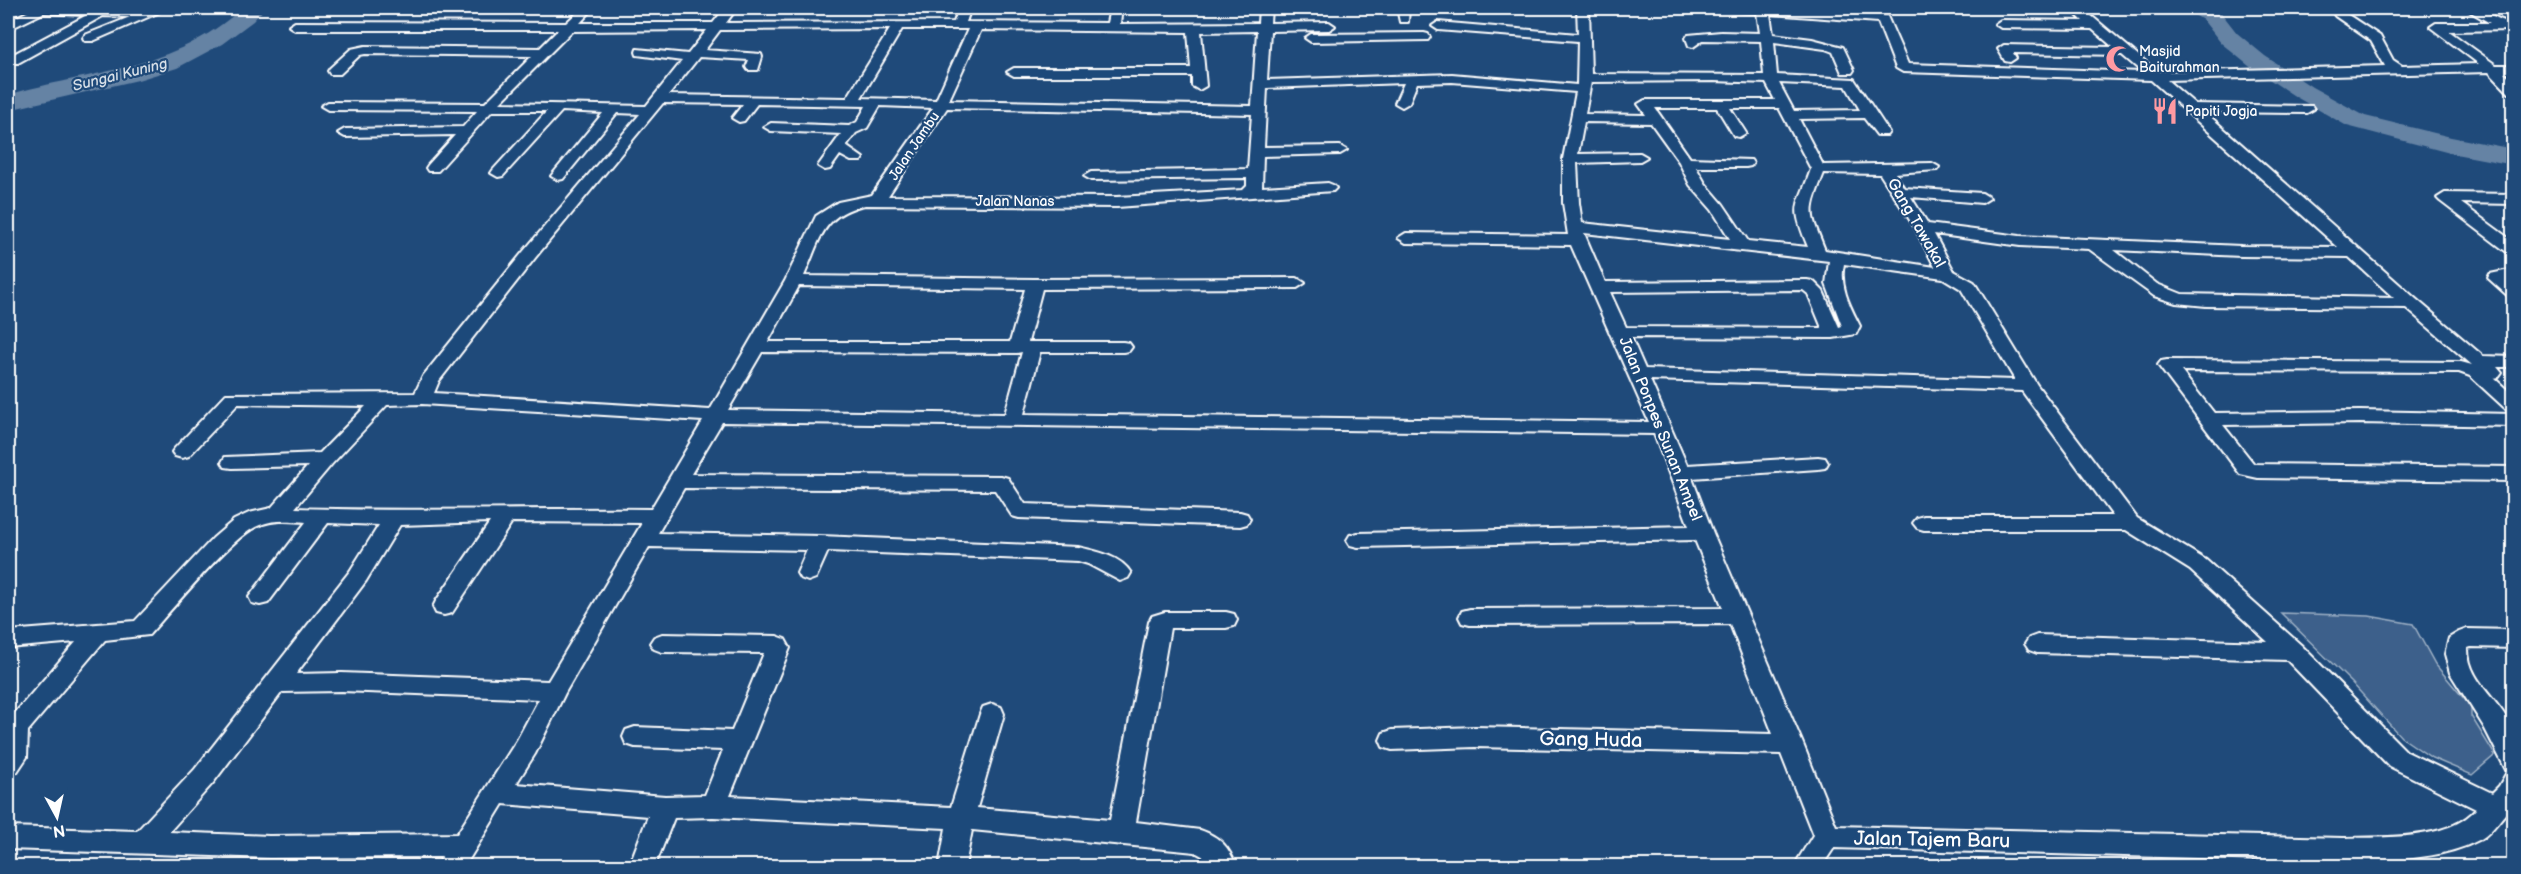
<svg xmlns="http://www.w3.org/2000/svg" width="2521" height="874" viewBox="0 0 2521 874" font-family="'Balsamiq Sans',sans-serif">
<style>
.green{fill:#3c618b;stroke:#9eb0c5;stroke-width:1.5}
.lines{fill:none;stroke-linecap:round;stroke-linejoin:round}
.river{fill:#6583a4;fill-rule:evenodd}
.minor-casing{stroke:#fff;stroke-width:4}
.minor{fill:#1f4a7a;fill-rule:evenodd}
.labels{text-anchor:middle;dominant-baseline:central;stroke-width:4.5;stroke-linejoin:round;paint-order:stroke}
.far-poi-label{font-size:14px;fill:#fff;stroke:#1f4a7a;text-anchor:start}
.far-street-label{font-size:14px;fill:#fff;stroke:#1f4a7a}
.far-water-label{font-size:15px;font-style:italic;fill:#d8e0e8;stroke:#1f4a7a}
.street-label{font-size:16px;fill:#fff;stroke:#1f4a7a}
.near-street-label{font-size:20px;fill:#fff;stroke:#1f4a7a}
</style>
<rect width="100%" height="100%" fill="#1f4a7a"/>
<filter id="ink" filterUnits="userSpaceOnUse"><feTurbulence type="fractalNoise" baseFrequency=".0167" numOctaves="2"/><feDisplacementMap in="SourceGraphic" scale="12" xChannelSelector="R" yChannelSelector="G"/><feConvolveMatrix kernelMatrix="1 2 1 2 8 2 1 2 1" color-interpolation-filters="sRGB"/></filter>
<g filter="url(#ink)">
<polygon class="green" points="2281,613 2369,616 2413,624 2435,664 2471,707 2471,716 2495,755 2472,775 2432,758 2401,737 2352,683"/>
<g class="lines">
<g class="river">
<path d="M242,8H265L253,21L222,44L177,68L138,80L8,110V95C92,70 173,71 242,8Z"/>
<polygon points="2189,8 2213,8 2219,10 2237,33 2265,56 2312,87 2365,116 2451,137 2514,149 2514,165 2450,153 2347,126 2296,97 2249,66 2221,43 2203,20 2191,13"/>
</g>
<defs>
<g id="minor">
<polygon points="35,8 114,8 147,10 154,8 169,8 93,41 85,41 83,38 85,35 130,17 103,16 18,63 8,63 8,57 87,15 43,13 8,30 8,21"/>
<path d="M582,8H594L580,23H713L725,8H737L726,23L954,22L959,8H971L966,22L1107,23L1110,8H1122L1120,24L1258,23L1259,8H1271L1270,23L1329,22L1335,26L1329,30L1270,31L1267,80L1452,74L1577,85L1578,41L1438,30L1432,26L1438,22L1578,34L1577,8H1589L1591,74L1764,75L1761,41L1703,40L1693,47L1689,46L1686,38L1688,35L1721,32L1760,33L1757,13L1732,12L1726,8H1775L1887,16L1908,64L2142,72L2122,55L2013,53L2016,58L2010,62L2005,61L1998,49L2004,45L2113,47L2092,29L2001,28L1995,24L2001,20L2083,21L2069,8H2082L2158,72L2385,66L2371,41L2335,16L2333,13L2339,9L2380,36L2393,60L2402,66L2479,64L2430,27L2436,23H2490L2464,8C2486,6 2496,23 2514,22V30L2449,31L2496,65H2514V73H2504L2514,82V94L2509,93L2489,72L2167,80L2195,104L2312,106L2314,109L2307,113L2205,112L2416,299L2483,356L2514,357V367H2497L2502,373L2499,377L2494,378L2514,396V412L2507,410L2470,376L2459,372L2181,371L2214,413L2360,411L2514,414V426L2360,423L2223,425L2254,464L2514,467V481L2258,478L2240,474L2158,365L2161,361L2167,360L2461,362L2472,365L2406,308L2206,306L2176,303L2154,296L2089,249L2020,246L1934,234L1954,271L1974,282L2037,385L2137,518L2206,560L2301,645L2407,752L2492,793L2499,786L2507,772L2484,727L2450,673L2445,654L2449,638L2459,632L2467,629L2514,630V648L2471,647L2468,648C2467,684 2506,703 2514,735C2517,750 2514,788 2514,805C2502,815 2493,832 2481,839C2440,861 2388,860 2343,862L1834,848L1822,866H1794L1813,835L1781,754L1475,747L1392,750L1383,747L1380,740L1383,733L1392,730L1475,727L1773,734L1730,624L1470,625L1462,623L1459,617L1462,611L1470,609L1723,608L1695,540L1358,547L1350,545L1347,540L1350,535L1358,533L1689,526L1654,434L722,422L691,474L1001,476L1008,478L1025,504L1240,512L1247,514L1250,519L1247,524L1240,526L1019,518L1012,516L995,490L684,488L658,533L821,536L1078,547C1096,551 1121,556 1131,573L1128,578L1120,581L1088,564L1078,561L828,551L816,578L808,581L800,578L797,573L807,550L649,547L565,693L535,754L516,784L665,796L705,795L723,750L635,747L626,744L623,737L626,730L635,727L732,731L764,653L662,652L654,649L650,643L654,637L662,634L777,636L785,639L790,648L730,796L951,807L980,714L983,707L992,704L1001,707L1004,714L977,808L1110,820L1149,622L1152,616L1165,612H1226L1234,614L1237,620L1234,626L1226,628H1170L1136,822L1200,830C1220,837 1229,847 1236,866H1210L1206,858L1195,852L972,830L965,866H939L946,828L713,817L674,818L655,866H629L648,816L503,804L465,866H438L442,857L269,858L8,849V827L137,831L195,769L350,571L379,525L328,523L268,603L260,605L252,603L249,597L306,522C291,521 275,519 260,525C233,534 172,610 149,635L105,640L28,731L27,757L17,772L8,775V721L76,642L8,648V631L135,621L213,538L234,520L249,513L271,508L308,466L232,468L225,467L222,462L225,457L320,453L366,406L238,404L189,456L182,458L175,456L172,452L175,448L226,394L415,393L423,376L523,252L640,114L617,113L563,179L558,180L551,176L603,113L562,111L503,176L498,177L491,173L493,170L547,111H492L438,171H428L426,168L428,165L455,135L345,137L338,133L345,129L463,127L477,111L328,110L321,106L328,102L485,103L532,56L365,54L360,55L340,74H330L328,71L330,68L351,49L365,46L540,48L558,30H295L289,26L295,22L566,23ZM1770,14L1878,22L1896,68L1903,72L2151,80L2338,247L2241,246L2020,236L1928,224L1911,197L1982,203L1990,198L1982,193L1904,188L1895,173L1937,170L1939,167L1932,163L1823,165L1799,119L1864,118L1877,135H1887L1889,132L1854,79L1777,75L1774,42L1825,49L1833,52L1842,73H1852L1854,70L1843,47L1812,39L1773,34ZM890,29L847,98L669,95L699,57L749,60L746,67L748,70H758L762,57L761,54L705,50L720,30ZM902,29H968L936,100L861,98ZM707,30L688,54L637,49L636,52L637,55L682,61L646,106L500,103L572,31ZM981,30L1188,32L1191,68H1014L1007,72L1014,76H1192V86L1199,90L1206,86L1201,32L1257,31L1252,106L949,100ZM1714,81L1766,83L1775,100H1645L1638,104L1646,115L1585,114L1591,82ZM1452,82L1576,92L1563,159V203L1568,235L1406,233L1398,238L1406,243L1571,245L1649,422L1024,414L1040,352H1123L1129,351L1132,347L1129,343L1123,342H1028L1042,289L1297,288L1305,283L1297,278L1035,279L804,276C820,240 822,214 865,205L1117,207L1333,191L1336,188L1333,185L1328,183L1262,187L1263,156L1340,154L1347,150L1340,146L1264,147L1267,88L1404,83L1395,103L1402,107L1409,103L1417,83ZM1779,83L1846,86L1860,110L1794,111ZM663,103L743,104L732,118L739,122L744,121L757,104L866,106L857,122L849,126L771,123L764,127L771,131L841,134L818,166L825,170L830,169L840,155L851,161H861L863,158L846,146L856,133L867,128L880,106L933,108L872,195L838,202L816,216L785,281L710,410L434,393L439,381L535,258ZM947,108L1252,114L1248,169L1091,172L1084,176L1091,180L1247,178V186L1243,190L1117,197L888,196ZM1655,108H1717L1734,136L1739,137L1746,133L1730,108H1779L1811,169C1797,210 1790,203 1808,247L1748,241L1723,204L1705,183L1696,167H1746L1751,166L1753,163L1751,160L1690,158ZM1584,122L1651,123L1679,162L1690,185L1712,210L1730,239L1582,223L1579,203L1577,163L1640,161L1647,157L1640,153L1578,154ZM1824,173L1880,174L1915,228L1935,267L1825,250C1809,210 1808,214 1824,173ZM1584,233L1829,261L1826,284L1842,326L1839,327L1823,291L1813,281L1807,280L1605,282ZM2114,250L2241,256L2349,257L2394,298L2182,294L2157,284ZM1844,264L1943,278L1961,289L2015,380L1645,369L1631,337L1833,338L1856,334L1860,326C1850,306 1839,286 1844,264ZM799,286L1025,289L1010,342H768ZM1803,290L1808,294L1822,328L1626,327L1610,292ZM762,352L1017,353L1022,352L1005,414L728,410ZM1650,380L2022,391L2113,516H1924L1917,518L1913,523L1917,528L1924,530H2126L2190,570L2268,642L2037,635L2029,638L2025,644L2029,650L2037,653L2287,660L2389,766L2476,809C2449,841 2382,837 2343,838L1836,826L1803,744L1713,533L1692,478L1818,469L1825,468L1828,463L1825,458L1818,457L1687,465ZM422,404L703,421L651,509C532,508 413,512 295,508L332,464L387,405ZM490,522L436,601L433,607L436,613L444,615L452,613L512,522L642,523L548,681L342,673L296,674L366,581L400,525ZM342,691L539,699L517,740L457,834L269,836L169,832L213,783L282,692Z"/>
<polygon points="1397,8 1409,8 1408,22 1400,22"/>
<polygon points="1424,33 1428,34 1430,37 1428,40 1311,42 1305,38 1311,34"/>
<polygon points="2445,193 2514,194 2514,204 2461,203 2514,242 2514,255 2508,253 2440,201 2437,198"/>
<polygon points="2514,269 2514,279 2509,280 2514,283 2514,297 2508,296 2488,278 2490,274"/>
</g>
</defs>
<use href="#minor" class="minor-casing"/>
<use href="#minor" class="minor"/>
</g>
</g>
<defs>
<symbol id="mosque-bare" viewBox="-9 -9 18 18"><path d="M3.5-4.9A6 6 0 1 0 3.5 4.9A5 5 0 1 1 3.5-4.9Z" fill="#ff9aa2" stroke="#1f4a7a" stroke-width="2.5" paint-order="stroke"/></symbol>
<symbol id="restaurant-bare" viewBox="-9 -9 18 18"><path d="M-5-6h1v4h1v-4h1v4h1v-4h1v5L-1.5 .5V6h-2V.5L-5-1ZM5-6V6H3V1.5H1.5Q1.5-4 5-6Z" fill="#ff9aa2" stroke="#1f4a7a" stroke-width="2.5" paint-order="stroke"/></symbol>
</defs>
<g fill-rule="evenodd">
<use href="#mosque-bare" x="2100" y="40" width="38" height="38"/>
<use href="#restaurant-bare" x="2146" y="92" width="38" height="38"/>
</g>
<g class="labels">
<g class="far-poi-label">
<text x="2139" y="51">Masjid<tspan x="2139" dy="16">Baiturahman</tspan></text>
<text x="2185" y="111">Papiti Jogja</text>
</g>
<g class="far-street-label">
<text transform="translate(914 146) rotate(-56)">Jalan Jambu</text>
<text x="1015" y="201">Jalan Nanas</text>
</g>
<g class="far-water-label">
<text transform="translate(120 75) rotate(-14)">Sungai Kuning</text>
</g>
<g class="street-label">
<text transform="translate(1916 223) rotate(60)">Gang Tawakal</text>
<text transform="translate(1660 429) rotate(68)">Jalan Ponpes Sunan Ampel</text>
</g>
<g class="near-street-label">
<text transform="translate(1591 740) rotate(1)">Gang Huda</text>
<text transform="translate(1932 840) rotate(1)">Jalan Tajem Baru</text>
</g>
</g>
<rect width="2521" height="874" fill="none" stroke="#1f4a7a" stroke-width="30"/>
<rect x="15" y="15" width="2491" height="844" fill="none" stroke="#fff" stroke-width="2" filter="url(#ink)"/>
<g transform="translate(57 817) rotate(172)" stroke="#1f4a7a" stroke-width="4.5" paint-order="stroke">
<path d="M0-4.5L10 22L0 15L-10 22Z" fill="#ffffff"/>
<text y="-9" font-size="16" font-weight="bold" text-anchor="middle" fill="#ffffff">N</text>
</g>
</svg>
